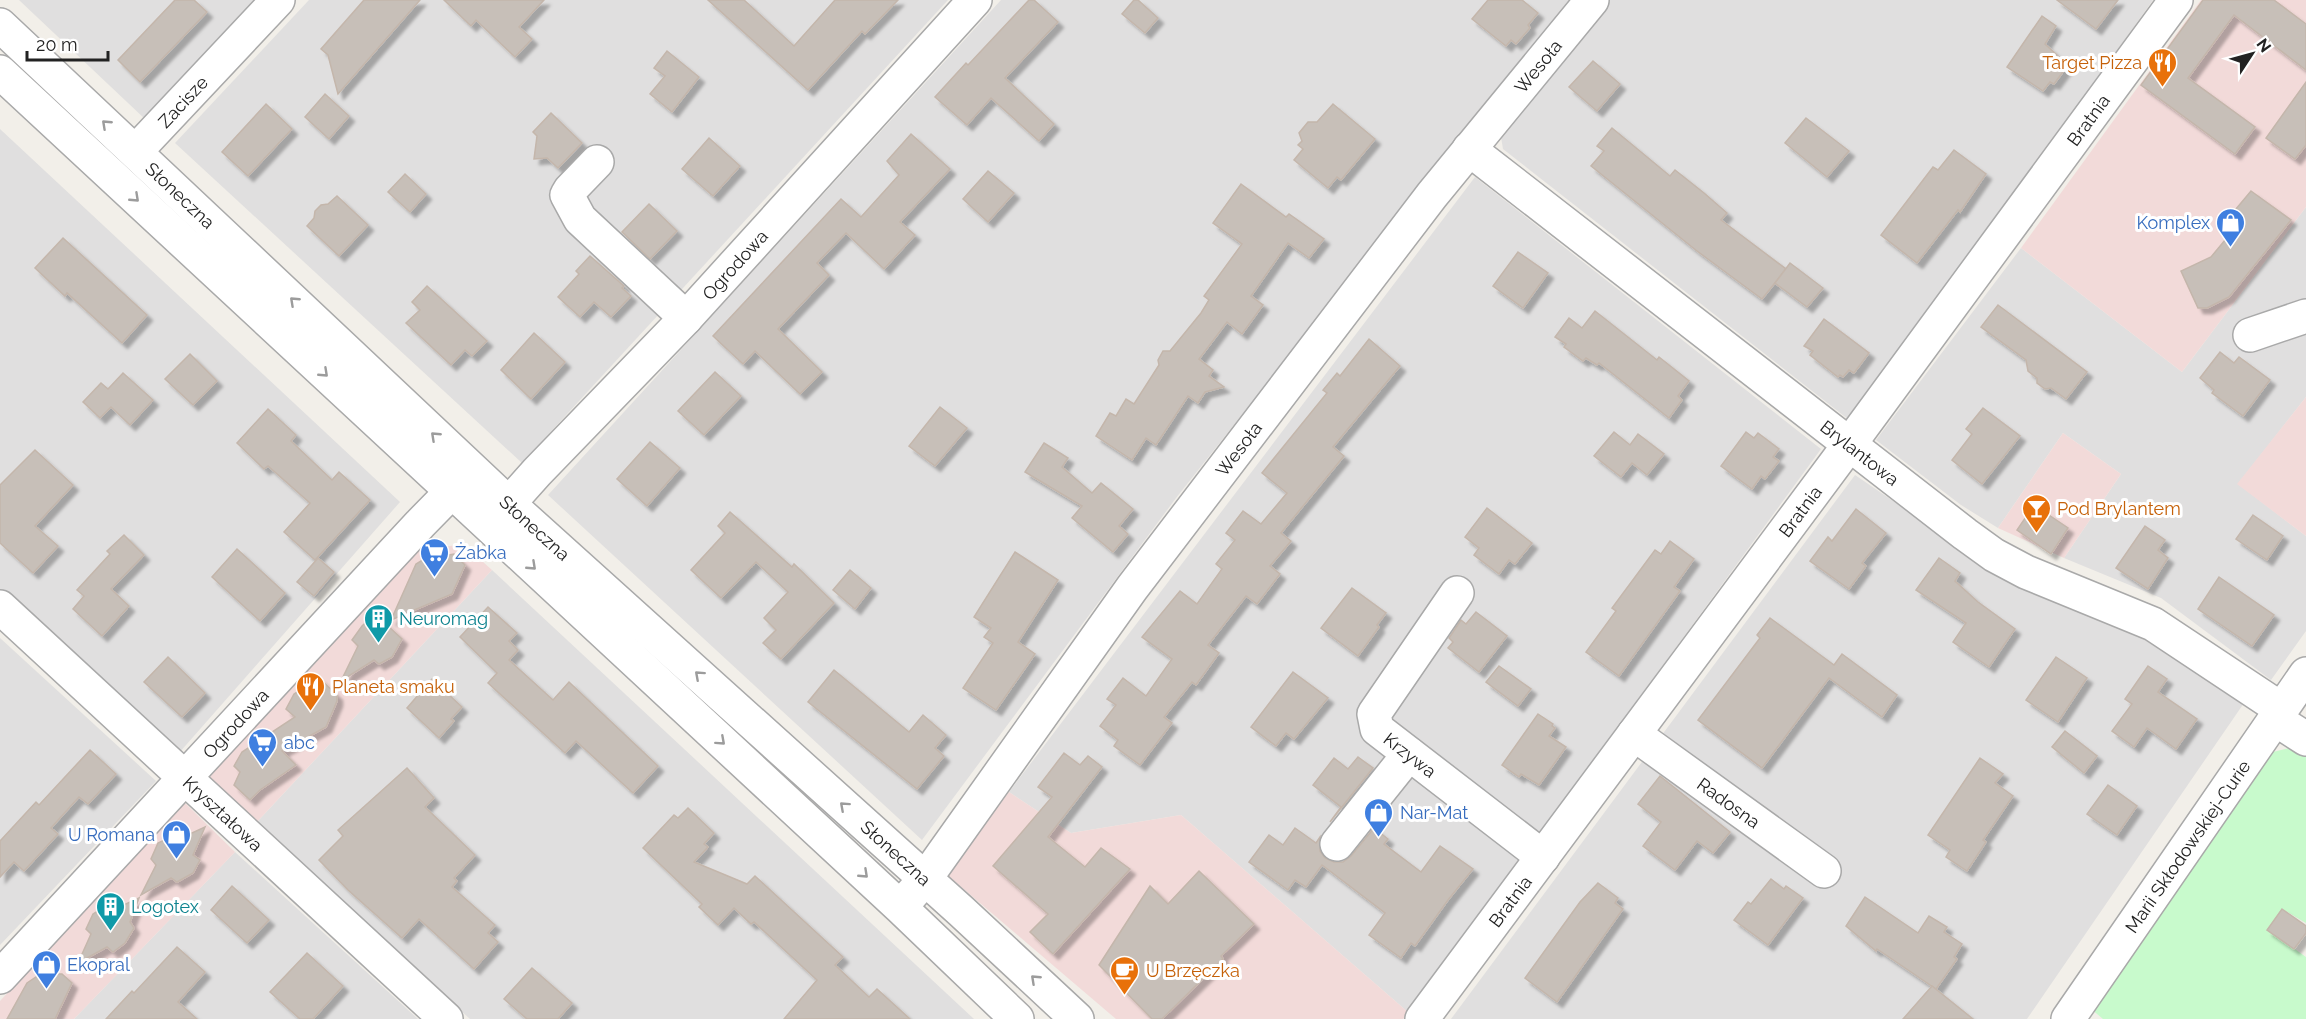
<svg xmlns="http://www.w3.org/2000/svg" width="2306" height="1019" viewBox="0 0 2306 1019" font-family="Raleway,sans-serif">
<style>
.residential{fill:#e0dfdf}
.commercial{fill:#f2dad9}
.park{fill:#c8facc}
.building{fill:#c7bfb8;stroke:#c4b6ab;stroke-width:1.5;filter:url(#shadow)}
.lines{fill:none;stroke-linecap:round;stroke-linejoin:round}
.minor-casing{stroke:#a9a9a9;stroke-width:36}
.minor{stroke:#fff;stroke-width:33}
.oneway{stroke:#9c9c9c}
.labels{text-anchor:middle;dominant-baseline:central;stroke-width:6;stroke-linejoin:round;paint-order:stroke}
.food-label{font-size:18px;fill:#c56008;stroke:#fff;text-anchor:start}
.street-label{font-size:18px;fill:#222;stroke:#fff}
.shop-label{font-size:18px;fill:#366cbe;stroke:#fff;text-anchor:start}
.culture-label{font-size:18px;fill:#0d838f;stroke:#fff;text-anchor:start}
</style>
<defs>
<filter id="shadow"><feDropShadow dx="5.5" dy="5.5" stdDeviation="1.5" flood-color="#0004"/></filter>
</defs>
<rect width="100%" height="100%" fill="#f2efe9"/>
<g class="residential">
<polygon points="19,0 255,0 145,119"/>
<polygon points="309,0 948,0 522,463 175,143"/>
<polygon points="1001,0 1570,0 1176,498 922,840 548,495"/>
<polygon points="1608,0 2153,0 1853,423 1503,149 1500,131"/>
<polygon points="0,129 400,502 179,753 0,589"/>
<polygon points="1475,177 1821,449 1409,1013 1181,815 1071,833 1009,792"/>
<polygon points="2306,207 2306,397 2238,484 2306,536 2306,631 2271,680 2161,598 2064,558 2121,474 2063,433 1998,528 1961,505 1876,440 2021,248 2182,372"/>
<polygon points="1855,475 2022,589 2106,615 2244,703 2027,1019 1451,1019"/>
<polygon points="492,570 974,1019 470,1019 256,823"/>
<polygon points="0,638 156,781 0,945"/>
<polygon points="235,852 418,1019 74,1019"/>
</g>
<g class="commercial">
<polygon points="2201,0 2306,0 2306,207 2182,372 2021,248"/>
<polygon points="2306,397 2306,536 2237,484"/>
<polygon points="2063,433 2121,474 2064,558 1998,528"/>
<polygon points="420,540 430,549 463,544 492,570 256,823 207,780"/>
<polygon points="1009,792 1071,833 1181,815 1409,1013 1403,1019 1116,1019 946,874"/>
<polygon points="185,803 235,852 74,1019 0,1019 0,1001"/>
</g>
<polygon class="park" points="2289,748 2306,756 2306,923 2282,909 2268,930 2306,957 2306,1019 2103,1019 2090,1008 2256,772 2273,752"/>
<g class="building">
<polygon points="175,0 194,0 207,12 140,82 118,60"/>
<polygon points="364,0 420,0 338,94 328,55 321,49"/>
<polygon points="444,0 544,0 519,27 532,39 515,57 476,20 471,26"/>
<polygon points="708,0 744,0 794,46 835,0 898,0 865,34 862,31 808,90"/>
<polygon points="1029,0 1034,0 1058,22 1005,78 1054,124 1039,141 991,98 967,125 935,97 966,63 968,65"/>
<polygon points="1134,0 1138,0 1158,18 1145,33 1122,14"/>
<polygon points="1488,0 1522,0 1538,13 1528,25 1530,28 1516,44 1511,40 1506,46 1472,19"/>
<polygon points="2057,0 2118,0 2096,29"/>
<polygon points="2203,0 2274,0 2306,24 2306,70 2234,15 2188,78 2255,127 2235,154 2141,85"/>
<polygon points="2042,16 2056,26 2045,44 2068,65 2054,84 2050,82 2043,91 2007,67"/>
<polygon points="667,51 699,77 672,112 650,94 665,76 654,68"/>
<polygon points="1593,61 1620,84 1597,111 1569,87"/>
<polygon points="2306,82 2306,145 2295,159 2266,138"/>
<polygon points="325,94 349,116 329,139 305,117"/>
<polygon points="266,104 292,129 248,176 222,152"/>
<polygon points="1333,104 1375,139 1341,180 1337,177 1328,188 1294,160 1303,149 1298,145 1302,141 1299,133 1308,122 1317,122"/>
<polygon points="551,113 582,143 558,168 547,158 534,159 537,136 533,132"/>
<polygon points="1806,118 1849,151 1827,177 1785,143"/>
<polygon points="1612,128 1670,176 1675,170 1704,193 1727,213 1721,220 1786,269 1762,299 1697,251 1591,166 1604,151 1597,146"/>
<polygon points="911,134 950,169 900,222 915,235 884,269 846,233 817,263 829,275 778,329 822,372 800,394 755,351 743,364 713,336 841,199 861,217 899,175 887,161"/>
<polygon points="709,138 740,166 713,196 682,169"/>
<polygon points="1954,150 1986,174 1960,212 1958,210 1917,263 1881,235 1933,167 1938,170"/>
<polygon points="988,171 1014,193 988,222 963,199"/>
<polygon points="405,174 426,194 410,212 388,192"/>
<polygon points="1241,184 1286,217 1289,214 1324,239 1309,258 1288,243 1251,296 1263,305 1242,334 1227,322 1199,359 1213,370 1209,376 1224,387 1205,392 1198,403 1188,396 1156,445 1146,438 1132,460 1096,436 1110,413 1116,416 1126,399 1134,404 1159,365 1158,360 1163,351 1170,351 1201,313 1209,300 1204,296 1242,244 1213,223"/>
<polygon points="2251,191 2291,220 2229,297 2207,308 2198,308 2181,271 2211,257 2240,222 2231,215"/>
<polygon points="337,196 368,225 339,256 307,226 314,218 315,211 321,205 328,204"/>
<polygon points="649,204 677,231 650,259 622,232"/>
<polygon points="63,238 147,315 122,343 67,293 65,296 35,268"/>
<polygon points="1518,252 1548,273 1523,308 1493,286"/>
<polygon points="590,256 624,286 622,288 631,296 611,317 594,302 580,317 558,297 579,274 576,271"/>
<polygon points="1790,263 1823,288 1807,307 1775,283"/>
<polygon points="427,286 487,341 472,356 465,350 451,365 406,323 420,310 412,302"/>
<polygon points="1998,305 2087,372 2066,399 2051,388 2045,389 2037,383 2037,378 2028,371 2026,360 1981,327"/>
<polygon points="1595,311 1657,360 1659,357 1689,381 1678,396 1682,400 1669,418 1599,363 1597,365 1586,358 1583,361 1564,347 1566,344 1555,337 1569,318 1582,328"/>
<polygon points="1824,319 1869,353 1854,373 1849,370 1843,377 1840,375 1838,377 1810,355 1813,351 1804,346"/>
<polygon points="534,333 565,362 531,399 501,370"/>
<polygon points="1369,339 1400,366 1333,447 1344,456 1281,533 1291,541 1270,566 1280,574 1257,604 1246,596 1208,645 1219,653 1196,685 1192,682 1164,717 1172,723 1140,765 1114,746 1118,740 1100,726 1116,705 1107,699 1123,678 1146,696 1172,659 1142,637 1180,591 1197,604 1222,569 1216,564 1235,540 1226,533 1243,511 1261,524 1287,493 1262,473 1327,393 1323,390 1337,373 1340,376"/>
<polygon points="2220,352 2234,363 2239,357 2270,380 2243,416 2212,393 2214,390 2200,378"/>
<polygon points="190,354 217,381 193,405 165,379"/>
<polygon points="715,372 741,396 704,435 678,411"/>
<polygon points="123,373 153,400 130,425 111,407 100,418 83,402 101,383 108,389"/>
<polygon points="940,407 967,428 935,466 909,446"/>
<polygon points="1983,408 2020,436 1982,484 1952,460 1972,434 1966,429"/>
<polygon points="268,409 296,435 291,441 332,480 339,472 370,500 315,560 284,532 310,503 268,466 264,469 237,443"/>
<polygon points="1614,432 1630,445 1638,434 1664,454 1647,475 1632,463 1621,477 1594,456"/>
<polygon points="1746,432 1754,438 1758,433 1779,449 1773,457 1779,461 1765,479 1761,476 1752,489 1721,466"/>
<polygon points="650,442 680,468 647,506 617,479"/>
<polygon points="1044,443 1068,458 1062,467 1092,493 1101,483 1133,509 1119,526 1128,534 1113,552 1072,518 1082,506 1025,472"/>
<polygon points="35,450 73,485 35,526 58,546 33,573 0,543 0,485"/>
<polygon points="2034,505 2068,528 2051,554 2017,530"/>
<polygon points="1487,508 1532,543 1515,564 1509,560 1499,574 1474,555 1479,548 1465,537"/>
<polygon points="1856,509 1886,533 1862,563 1866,566 1849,589 1810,561 1828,537 1832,541"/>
<polygon points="730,512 792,567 794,564 834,603 781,659 763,643 776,630 764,618 788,592 756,562 721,598 691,570 725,533 718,526"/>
<polygon points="2253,515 2283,536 2267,560 2236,539"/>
<polygon points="2145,526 2165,540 2158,550 2168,558 2148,589 2116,568"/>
<polygon points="124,535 144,555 111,589 129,606 102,636 73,609 84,596 77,590 110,554 107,551"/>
<polygon points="1670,541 1694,559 1674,587 1680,591 1619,676 1586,652 1616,611 1612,608 1655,550 1661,554"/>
<polygon points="237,549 285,593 260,621 212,577"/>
<polygon points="1015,552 1058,580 1018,642 1035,654 996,710 963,688 993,643 984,637 991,628 974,617"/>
<polygon points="434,553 437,557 454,554 465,565 452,594 391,620 416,564"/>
<polygon points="318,558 334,572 314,596 297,582"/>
<polygon points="1939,558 1960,573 1955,581 1978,602 2015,629 1989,667 1953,642 1966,623 1916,590"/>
<polygon points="850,570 871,588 855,609 833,590"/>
<polygon points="2219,577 2274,615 2252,646 2198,609"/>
<polygon points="1352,588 1386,613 1377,625 1379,627 1358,656 1321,628"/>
<polygon points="488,607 517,633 509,641 518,650 509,660 553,700 569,682 658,766 633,793 576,741 565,753 488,683 497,673 460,637"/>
<polygon points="1476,612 1507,636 1479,672 1448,648 1453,642 1449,638 1461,620 1466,624"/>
<polygon points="375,614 402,639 392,657 379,664 374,660 341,681 358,646 352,640 362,626"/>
<polygon points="1770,618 1834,665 1842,654 1897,695 1882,717 1829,678 1762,768 1698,720 1760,638 1757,635"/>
<polygon points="168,657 205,693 182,717 144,682"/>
<polygon points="2056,657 2087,678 2058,722 2026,700"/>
<polygon points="1499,666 1531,689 1518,706 1486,682"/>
<polygon points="2148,666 2167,679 2158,692 2197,719 2176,749 2147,728 2134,747 2112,731 2132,704 2125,699"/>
<polygon points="834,670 909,732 923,715 946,735 935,748 944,756 917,789 808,702"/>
<polygon points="1293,672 1328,698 1294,739 1286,733 1276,746 1251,727"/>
<polygon points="319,678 337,695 337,701 326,727 282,751 296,765 260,790 250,800 234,785 240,772 234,766 242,752 295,717 286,709 294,694"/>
<polygon points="432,679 462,707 451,719 454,721 439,738 407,708"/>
<polygon points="1538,714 1553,724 1552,726 1555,728 1549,736 1566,747 1539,785 1521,774 1519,777 1502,765"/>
<polygon points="2065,731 2097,756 2084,773 2052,747"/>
<polygon points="90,750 116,774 88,804 79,797 51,828 58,834 24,871 14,862 0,877 0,841 36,802 39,805"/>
<polygon points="1064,753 1080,765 1088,756 1102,767 1048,837 1085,867 1101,848 1130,869 1053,954 1030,932 1048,914 993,866 1052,797 1038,787"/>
<polygon points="1358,757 1373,768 1330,822 1341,807 1313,785 1334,758 1348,769"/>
<polygon points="1980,758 2003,774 1995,783 2013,796 1983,840 1986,842 1967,871 1946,857 1950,850 1928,835"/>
<polygon points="407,768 434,798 425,807 475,855 454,878 457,881 452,887 495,925 488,933 498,942 474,969 419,919 402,938 348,890 319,860 343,836 338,830"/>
<polygon points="1660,776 1730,832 1713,853 1697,841 1675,870 1643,846 1661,822 1638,804"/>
<polygon points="2108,785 2137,806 2117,835 2087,814"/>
<polygon points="688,808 714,833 704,844 708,847 694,862 747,884 755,876 843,957 835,965 869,997 877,989 910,1019 784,1019 817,980 754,922 751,924 734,908 718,925 699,907 702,904 643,848 674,815 678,818"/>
<polygon points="205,827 193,855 200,860 193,873 177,882 171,878 141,895 156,865 151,859 158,843 173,836 179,839"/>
<polygon points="1295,828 1316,843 1320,837 1320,851 1325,858 1334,862 1343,862 1351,856 1374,828 1388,839 1384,844 1421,872 1440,846 1473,869 1448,900 1415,946 1411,943 1401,958 1369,935 1385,913 1322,865 1306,887 1295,880 1288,890 1249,862 1269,835 1283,845"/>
<polygon points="1199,871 1254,924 1221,956 1223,959 1162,1019 1152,1019 1099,965 1150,886 1168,904"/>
<polygon points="1771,879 1784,889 1786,886 1803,898 1768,945 1734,920 1748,902 1751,904"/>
<polygon points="1598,883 1618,898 1615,903 1623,909 1557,1002 1525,978 1580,902"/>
<polygon points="232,886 269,920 247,943 211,910"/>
<polygon points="1865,897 1918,933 1929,916 1947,927 1944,932 1962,944 1954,957 1957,959 1936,989 1877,949 1876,951 1846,926"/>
<polygon points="139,898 130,922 134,928 125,943 113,952 107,947 78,963 91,934 86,929 93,914 109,904 115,909"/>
<polygon points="2282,909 2306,926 2306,933 2294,949 2267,930"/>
<polygon points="177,947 205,972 178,1002 197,1019 106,1019 132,991 134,993"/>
<polygon points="307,953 343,986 313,1019 300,1019 270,992"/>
<polygon points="532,968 572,1003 558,1019 527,1019 504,999"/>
<polygon points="42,973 47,978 55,974 62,974 72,983 55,1019 7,1019 27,983"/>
<polygon points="1932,986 1973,1019 1903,1019"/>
</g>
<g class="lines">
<defs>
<g id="minor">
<path id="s1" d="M0,25L509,504L961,911L1077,1019"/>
<polyline points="0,72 900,907 1017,1019"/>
<path id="s2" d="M1469,149L1965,534L1994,555L2026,572L2153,624L2281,709"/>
<path id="s3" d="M136,151L278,0"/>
<polyline points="597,162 570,190 567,195 580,219 686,318"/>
<polyline points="2250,335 2306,316"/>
<path id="s4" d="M494,520L537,472L686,318L975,0"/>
<path id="s5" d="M1457,593L1374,714L1377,729L1543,857"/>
<path id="s6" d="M0,607L446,1019"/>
<polyline points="2275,719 2306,739"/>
<path id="s7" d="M1634,734L1824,871"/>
<polyline points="1337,844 1409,754"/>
<path id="s8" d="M910,896L925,879L1132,588L1432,195L1592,0"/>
<path id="s9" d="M0,977L420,524L467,476"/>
<path id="s10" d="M1422,1019L1849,445L2176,0"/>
<path id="s11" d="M2068,1019L2306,674"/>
</g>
</defs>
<use href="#minor" class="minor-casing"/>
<use href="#minor" class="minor"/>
</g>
<defs><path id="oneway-chevron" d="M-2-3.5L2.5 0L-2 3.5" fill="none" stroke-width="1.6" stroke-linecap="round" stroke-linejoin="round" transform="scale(1.5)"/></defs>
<g class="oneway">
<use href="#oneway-chevron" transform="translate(106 124) rotate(-137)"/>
<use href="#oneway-chevron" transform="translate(135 198) rotate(43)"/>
<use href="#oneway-chevron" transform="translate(294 301) rotate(-137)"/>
<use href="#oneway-chevron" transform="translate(324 373) rotate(43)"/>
<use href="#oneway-chevron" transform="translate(435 436) rotate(-137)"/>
<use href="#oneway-chevron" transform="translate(532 566) rotate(43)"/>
<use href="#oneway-chevron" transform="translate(699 675) rotate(-138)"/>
<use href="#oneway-chevron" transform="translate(721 741) rotate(42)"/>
<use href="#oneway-chevron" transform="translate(844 806) rotate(-138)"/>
<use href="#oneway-chevron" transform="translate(864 874) rotate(43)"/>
<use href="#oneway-chevron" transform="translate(1035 979) rotate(-137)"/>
</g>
<defs>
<symbol id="restaurant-pin" viewBox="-11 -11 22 30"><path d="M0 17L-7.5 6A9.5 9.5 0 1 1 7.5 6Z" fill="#e8710a" stroke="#fff"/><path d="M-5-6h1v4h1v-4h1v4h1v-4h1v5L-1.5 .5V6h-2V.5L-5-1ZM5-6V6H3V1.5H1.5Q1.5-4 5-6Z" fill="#fff"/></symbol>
<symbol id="shop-pin" viewBox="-11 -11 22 30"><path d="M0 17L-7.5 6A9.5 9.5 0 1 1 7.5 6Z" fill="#3f7fe0" stroke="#fff"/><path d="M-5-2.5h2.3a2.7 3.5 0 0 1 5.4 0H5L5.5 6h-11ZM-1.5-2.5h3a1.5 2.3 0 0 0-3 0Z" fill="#fff"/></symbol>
<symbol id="bar-pin" viewBox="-11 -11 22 30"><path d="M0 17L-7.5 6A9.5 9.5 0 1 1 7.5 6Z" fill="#e8710a" stroke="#fff"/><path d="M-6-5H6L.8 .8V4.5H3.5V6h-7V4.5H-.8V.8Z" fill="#fff"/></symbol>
<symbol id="supermarket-pin" viewBox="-11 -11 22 30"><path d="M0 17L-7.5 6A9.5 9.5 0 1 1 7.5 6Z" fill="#3f7fe0" stroke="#fff"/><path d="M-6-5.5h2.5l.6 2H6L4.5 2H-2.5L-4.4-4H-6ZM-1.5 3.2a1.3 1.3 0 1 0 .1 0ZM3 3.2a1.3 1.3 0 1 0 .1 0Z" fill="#fff"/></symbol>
<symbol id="building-pin" viewBox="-11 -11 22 30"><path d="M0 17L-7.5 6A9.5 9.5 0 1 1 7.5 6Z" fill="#0f9aa8" stroke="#fff"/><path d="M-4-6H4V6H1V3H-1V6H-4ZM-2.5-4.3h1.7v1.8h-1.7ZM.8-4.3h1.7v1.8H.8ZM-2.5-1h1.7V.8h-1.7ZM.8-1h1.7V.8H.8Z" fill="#fff"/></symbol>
<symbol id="cafe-pin" viewBox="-11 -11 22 30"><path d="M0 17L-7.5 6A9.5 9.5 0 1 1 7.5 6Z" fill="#e8710a" stroke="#fff"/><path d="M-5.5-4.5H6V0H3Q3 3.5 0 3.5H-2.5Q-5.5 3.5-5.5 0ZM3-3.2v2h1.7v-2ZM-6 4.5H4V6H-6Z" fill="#fff"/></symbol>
</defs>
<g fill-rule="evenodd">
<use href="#restaurant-pin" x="2146" y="46" width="33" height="45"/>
<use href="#shop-pin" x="2214" y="206" width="33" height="45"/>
<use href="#bar-pin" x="2020" y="492" width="33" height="45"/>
<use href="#supermarket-pin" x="418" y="536" width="33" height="45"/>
<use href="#building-pin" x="362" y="602" width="33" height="45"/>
<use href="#restaurant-pin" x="294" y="670" width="33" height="45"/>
<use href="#supermarket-pin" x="246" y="726" width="33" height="45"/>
<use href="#shop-pin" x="1362" y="796" width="33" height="45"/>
<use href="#shop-pin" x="160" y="818" width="33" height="45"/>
<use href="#building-pin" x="94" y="890" width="33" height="45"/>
<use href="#shop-pin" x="30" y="948" width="33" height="45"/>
<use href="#cafe-pin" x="1108" y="954" width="33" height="45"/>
</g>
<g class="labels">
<g class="food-label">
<text x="2142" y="62" text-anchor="end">Target Pizza</text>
<text x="2057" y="508">Pod Brylantem</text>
<text x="332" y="686">Planeta smaku</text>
<text x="1146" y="970">U Brzęczka</text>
</g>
<g class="street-label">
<text stroke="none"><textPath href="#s8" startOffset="1041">Wesoła</textPath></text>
<text stroke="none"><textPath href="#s3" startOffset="68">Zacisze</textPath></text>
<text stroke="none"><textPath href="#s10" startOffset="1119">Bratnia</textPath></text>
<text stroke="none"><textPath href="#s1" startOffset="248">Słoneczna</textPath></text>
<text stroke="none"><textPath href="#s4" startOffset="351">Ogrodowa</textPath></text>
<text stroke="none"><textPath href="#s8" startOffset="555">Wesoła</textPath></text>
<text stroke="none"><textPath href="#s2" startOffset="495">Brylantowa</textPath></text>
<text stroke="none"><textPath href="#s10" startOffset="633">Bratnia</textPath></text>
<text stroke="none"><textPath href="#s1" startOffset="734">Słoneczna</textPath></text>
<text stroke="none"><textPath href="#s9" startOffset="346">Ogrodowa</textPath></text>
<text stroke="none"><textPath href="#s5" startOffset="204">Krzywa</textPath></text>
<text stroke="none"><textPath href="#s7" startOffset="117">Radosna</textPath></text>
<text stroke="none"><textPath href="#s6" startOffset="304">Kryształowa</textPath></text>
<text stroke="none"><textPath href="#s11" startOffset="210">Marii Skłodowskiej-Curie</textPath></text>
<text stroke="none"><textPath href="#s1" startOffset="1220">Słoneczna</textPath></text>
<text stroke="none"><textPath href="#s10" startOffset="147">Bratnia</textPath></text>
</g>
<g class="shop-label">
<text x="2210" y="222" text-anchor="end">Komplex</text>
<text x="455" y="552">Żabka</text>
<text x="284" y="742">abc</text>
<text x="1400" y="812">Nar-Mat</text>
<text x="155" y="834" text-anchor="end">U Romana</text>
<text x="67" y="964">Ekopral</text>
</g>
<g class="culture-label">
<text x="399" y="618">Neuromag</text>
<text x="131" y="906">Logotex</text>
</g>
</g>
<g transform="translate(2252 54) rotate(54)" stroke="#ffffff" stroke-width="4.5" paint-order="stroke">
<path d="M0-4.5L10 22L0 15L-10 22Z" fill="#222222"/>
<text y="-9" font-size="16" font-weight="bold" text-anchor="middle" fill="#222222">N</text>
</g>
<path d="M27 51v9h81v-9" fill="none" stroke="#222222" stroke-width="3"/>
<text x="36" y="51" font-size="18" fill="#222222" stroke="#ffffff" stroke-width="4.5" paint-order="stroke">20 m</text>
</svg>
